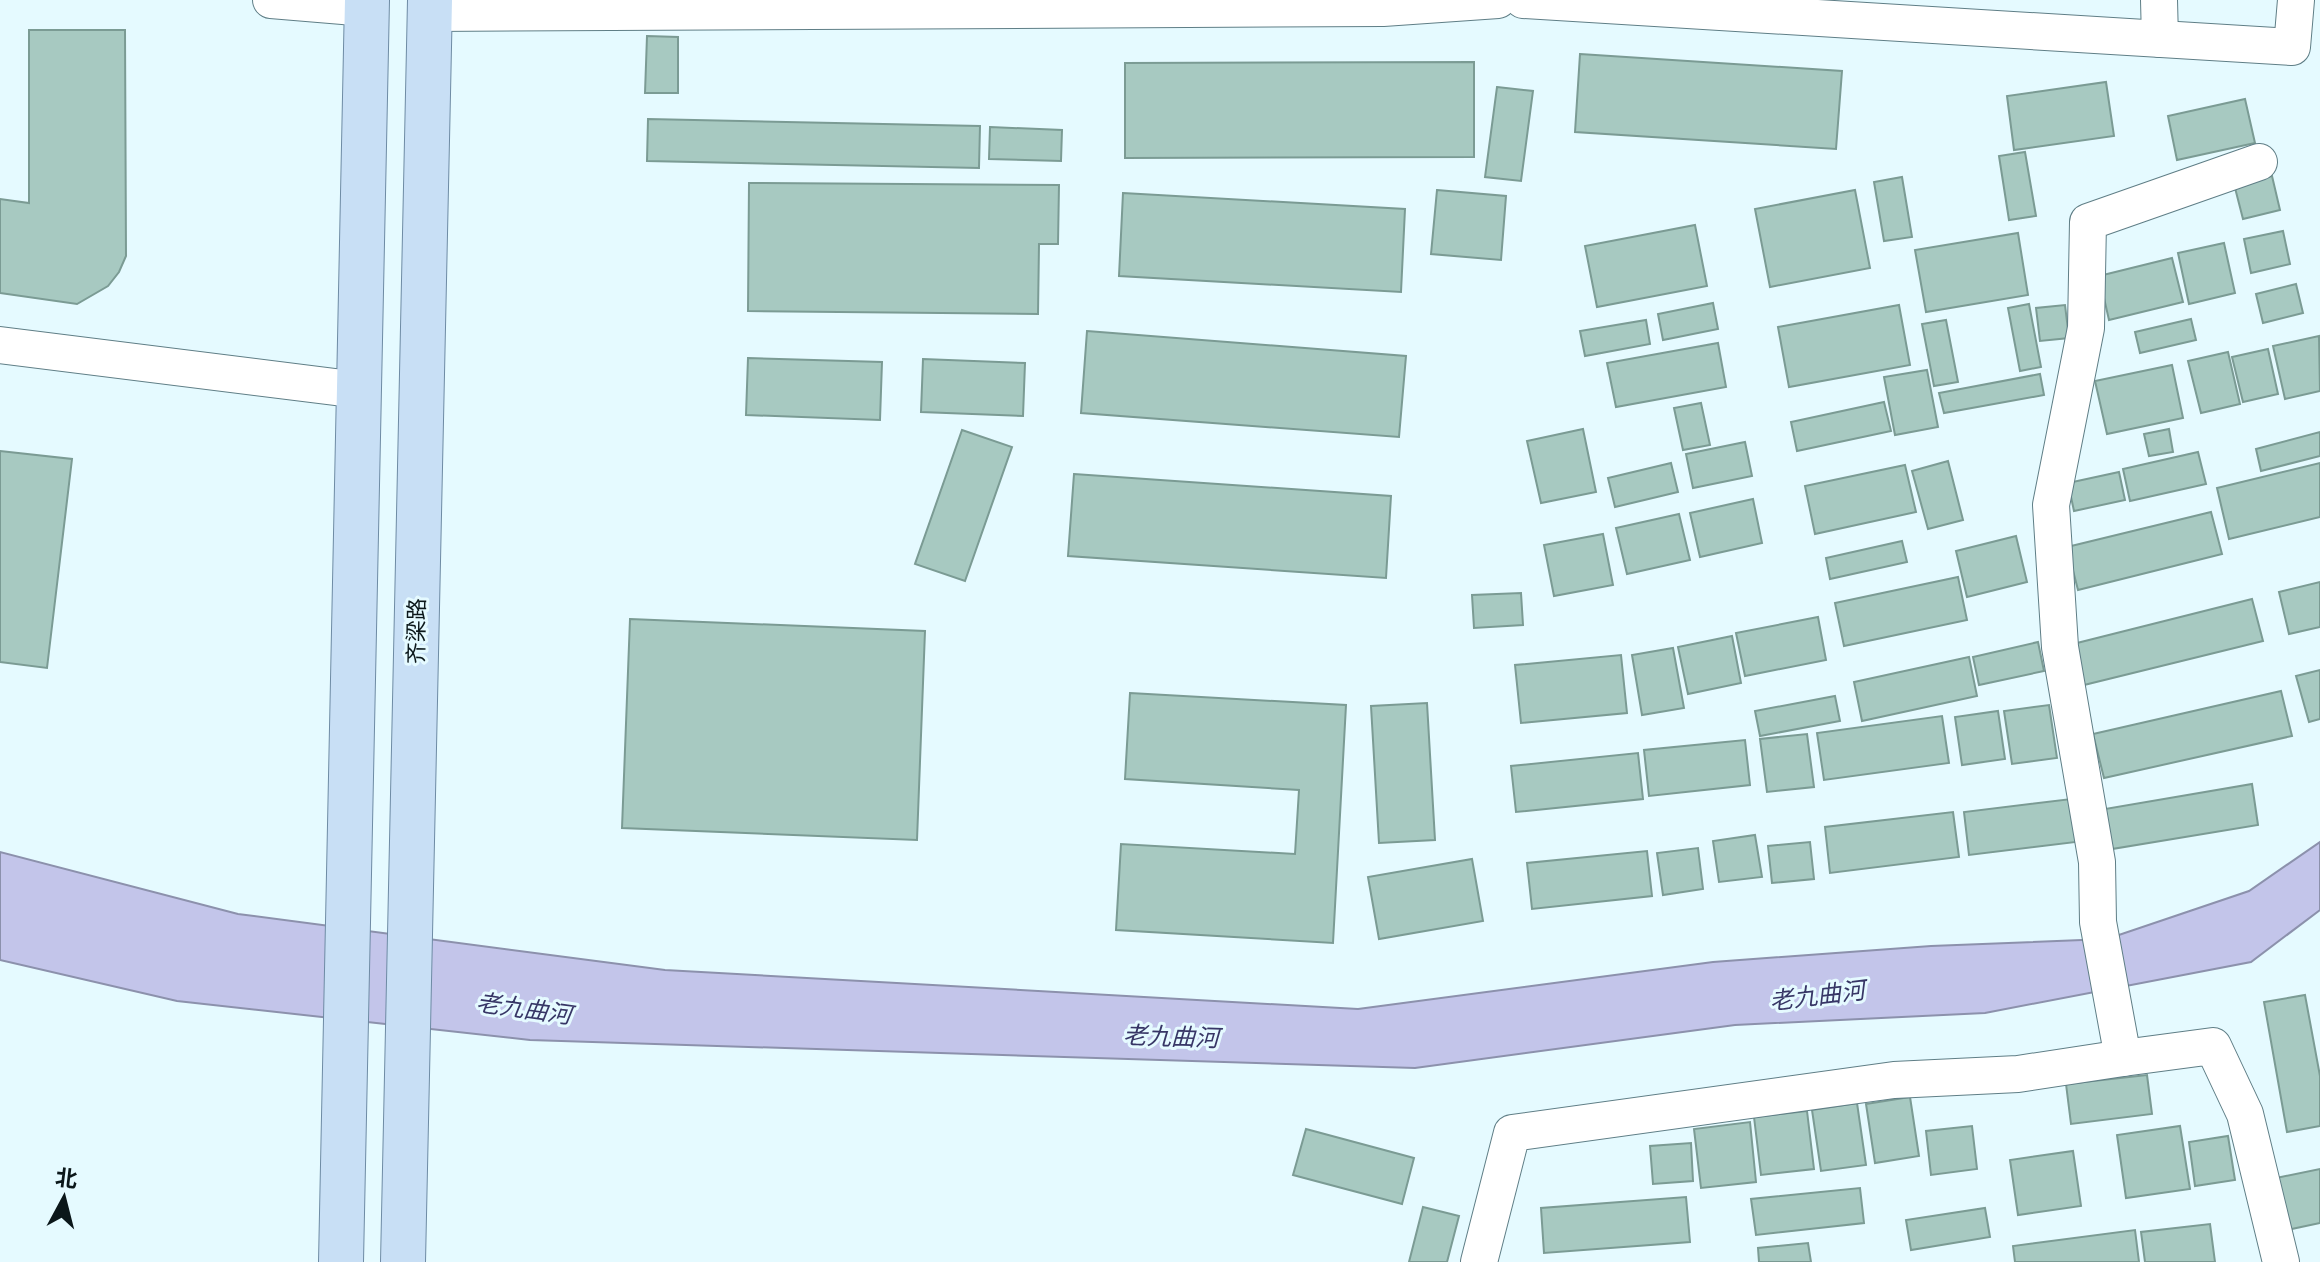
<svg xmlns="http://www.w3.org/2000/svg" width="2320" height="1262" viewBox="0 0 2320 1262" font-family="Mulish,'Noto Sans SC',sans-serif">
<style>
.water{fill:#c3c5ea;stroke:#8c91ac;stroke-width:2}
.building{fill:#a7c9c1;stroke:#7b9b94;stroke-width:2}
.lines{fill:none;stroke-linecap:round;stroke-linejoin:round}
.minor-casing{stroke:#5f7e86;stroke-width:38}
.major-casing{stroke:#6e8ba4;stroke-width:46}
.minor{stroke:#fff;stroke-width:36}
.major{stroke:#c8dff5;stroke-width:44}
.labels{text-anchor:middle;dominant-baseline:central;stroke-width:6;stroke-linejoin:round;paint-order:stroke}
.street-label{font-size:22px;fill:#0b171a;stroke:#e5faff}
.water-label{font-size:24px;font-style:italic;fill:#373666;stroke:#e5faff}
</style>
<rect width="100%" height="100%" fill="#e5faff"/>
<polygon class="water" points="2320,842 2320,910 2251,962 1985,1013 1735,1025 1415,1068 530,1040 177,1001 0,960 0,852 238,914 665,970 1358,1009 1713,962 1931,946 2107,939 2249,891"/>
<g class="building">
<polygon points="29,30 125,30 126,256 119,272 108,286 77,304 0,293 0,199 29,203"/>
<polygon points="647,36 678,37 678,93 645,93"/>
<polygon points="1580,54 1842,71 1836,149 1575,132"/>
<polygon points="1474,62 1474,157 1125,158 1125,63"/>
<polygon points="2106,82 2114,136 2014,150 2007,96"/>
<polygon points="1497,87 1533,91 1521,181 1485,177"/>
<polygon points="2245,99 2255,143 2177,160 2168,116"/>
<polygon points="648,119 980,126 979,168 647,161"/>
<polygon points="990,127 1062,130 1061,161 989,159"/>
<polygon points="2025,152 2036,216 2009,220 1999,156"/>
<polygon points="2272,176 2280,210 2243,219 2234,184"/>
<polygon points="1902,177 1912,237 1884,241 1874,182"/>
<polygon points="749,183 1059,185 1058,244 1039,244 1038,314 748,311"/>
<polygon points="1437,190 1506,196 1501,260 1431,254"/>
<polygon points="1855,190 1870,268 1770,287 1755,209"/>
<polygon points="1123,193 1405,209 1401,292 1119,276"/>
<polygon points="1695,225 1707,286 1597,307 1585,246"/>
<polygon points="2283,231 2290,264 2251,273 2244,239"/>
<polygon points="2018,233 2028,295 1926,312 1915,250"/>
<polygon points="2224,243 2235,293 2189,304 2178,253"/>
<polygon points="2172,258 2183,302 2109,320 2099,276"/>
<polygon points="2296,284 2303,313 2263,323 2256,294"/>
<polygon points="1713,303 1718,329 1663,340 1658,314"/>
<polygon points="2029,304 2041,367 2020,371 2008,308"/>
<polygon points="1899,305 1910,365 1789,387 1778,327"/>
<polygon points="2065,305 2069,338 2040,341 2036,308"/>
<polygon points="2191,319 2196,340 2140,353 2135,332"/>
<polygon points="1646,320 1650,344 1585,356 1580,331"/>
<polygon points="1946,320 1958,382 1934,386 1922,324"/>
<polygon points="1087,331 1406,356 1399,437 1081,413"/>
<polygon points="2319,336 2320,391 2285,399 2273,346"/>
<polygon points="1718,343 1726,387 1616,407 1607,363"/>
<polygon points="2268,349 2278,394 2243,402 2232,357"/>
<polygon points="2228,352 2240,404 2201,413 2188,361"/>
<polygon points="748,358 882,362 880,420 746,415"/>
<polygon points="923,359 1025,363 1023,416 921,412"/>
<polygon points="2172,365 2183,418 2107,434 2095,381"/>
<polygon points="1927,370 1938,427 1895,435 1884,377"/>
<polygon points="2040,374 2044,395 1944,413 1939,393"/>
<polygon points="1884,402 1891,431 1797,451 1791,422"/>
<polygon points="1701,403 1710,445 1683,450 1674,408"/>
<polygon points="1583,429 1596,492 1541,503 1527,441"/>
<polygon points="2169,429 2173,452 2149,456 2144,434"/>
<polygon points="962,430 1012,447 965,581 915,564"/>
<polygon points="2320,432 2320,456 2261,471 2256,449"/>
<polygon points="1745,442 1752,476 1693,488 1686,454"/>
<polygon points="0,451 72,459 47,668 0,662"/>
<polygon points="2198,452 2206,484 2130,501 2123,469"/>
<polygon points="1948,461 1963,520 1928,529 1912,471"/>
<polygon points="1671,463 1678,492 1615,507 1608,478"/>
<polygon points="2320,463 2320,517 2229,539 2217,488"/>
<polygon points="1905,465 1916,512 1815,534 1805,486"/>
<polygon points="2119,472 2125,500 2074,511 2068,483"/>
<polygon points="1074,474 1391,496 1386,578 1068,556"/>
<polygon points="1753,499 1762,543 1700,557 1690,513"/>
<polygon points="2211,512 2222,554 2078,590 2067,547"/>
<polygon points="1679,514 1690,560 1627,574 1616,528"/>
<polygon points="1603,534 1613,585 1554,596 1544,545"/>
<polygon points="2016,536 2027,582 1967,597 1956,551"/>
<polygon points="1902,541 1907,562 1830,579 1826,558"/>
<polygon points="1958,577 1967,620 1844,646 1835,603"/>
<polygon points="2320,582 2320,627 2289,634 2279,592"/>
<polygon points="1521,593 1523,625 1474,628 1472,595"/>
<polygon points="2252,599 2263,641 2080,686 2069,645"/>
<polygon points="1818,617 1826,660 1745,676 1736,633"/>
<polygon points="630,619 925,631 917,840 622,828"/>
<polygon points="1732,636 1741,683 1688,694 1678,647"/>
<polygon points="2038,642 2044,671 1979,685 1973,657"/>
<polygon points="1673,648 1684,708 1642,715 1632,655"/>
<polygon points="1621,655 1627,713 1521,723 1515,665"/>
<polygon points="1969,657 1977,696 1862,721 1854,682"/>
<polygon points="2320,670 2320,719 2309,722 2296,676"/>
<polygon points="2281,691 2292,736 2104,778 2093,734"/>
<polygon points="1130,693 1346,705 1333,943 1116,930 1121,844 1295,854 1299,790 1125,779"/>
<polygon points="1835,696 1840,721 1760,736 1755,711"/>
<polygon points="1427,703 1435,840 1379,843 1371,706"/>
<polygon points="2049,705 2057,758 2012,764 2004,711"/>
<polygon points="1998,711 2005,759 1962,765 1955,717"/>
<polygon points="1942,716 1949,763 1824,780 1817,733"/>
<polygon points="1807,734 1814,787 1767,792 1760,739"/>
<polygon points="1745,740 1750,785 1649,796 1644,750"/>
<polygon points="1638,753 1643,799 1516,812 1511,766"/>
<polygon points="2252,784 2258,825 2112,849 2105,809"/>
<polygon points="2071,799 2076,842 1969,855 1964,812"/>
<polygon points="1953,812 1959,857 1830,873 1825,827"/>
<polygon points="1755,835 1762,877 1719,882 1713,841"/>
<polygon points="1810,842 1814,879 1772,883 1768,846"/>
<polygon points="1698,848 1703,889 1663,895 1657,853"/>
<polygon points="1647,851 1652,896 1532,909 1527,863"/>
<polygon points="1472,859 1483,921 1379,939 1368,877"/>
<polygon points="2305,995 2320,1076 2320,1126 2287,1132 2264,1002"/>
<polygon points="2147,1075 2152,1114 2071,1124 2066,1084"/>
<polygon points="1910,1097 1919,1156 1875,1163 1866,1104"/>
<polygon points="1857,1103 1866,1165 1821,1171 1812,1110"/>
<polygon points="1807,1111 1814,1169 1761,1175 1754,1117"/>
<polygon points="1750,1122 1756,1182 1701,1188 1694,1129"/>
<polygon points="1972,1126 1977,1169 1931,1175 1926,1131"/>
<polygon points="2180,1126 2190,1189 2126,1198 2117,1135"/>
<polygon points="1306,1129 1414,1158 1402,1204 1293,1175"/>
<polygon points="2228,1136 2235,1180 2195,1186 2189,1142"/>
<polygon points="1691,1143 1693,1181 1653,1184 1650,1146"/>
<polygon points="2073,1151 2081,1206 2018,1215 2010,1160"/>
<polygon points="2320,1169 2320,1223 2287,1230 2276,1178"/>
<polygon points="1860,1188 1864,1223 1756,1235 1751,1199"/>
<polygon points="1686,1197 1690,1242 1544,1253 1541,1208"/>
<polygon points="1423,1207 1459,1216 1447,1262 1409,1262"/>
<polygon points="1985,1208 1990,1237 1911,1250 1906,1220"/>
<polygon points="2210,1224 2215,1262 2145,1262 2141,1232"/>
<polygon points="2135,1230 2139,1262 2015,1262 2013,1246"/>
<polygon points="1808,1243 1811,1262 1759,1262 1758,1248"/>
</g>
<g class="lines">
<defs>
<g id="minor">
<polyline points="271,0 367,8"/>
<polyline points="1523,0 2292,47 2296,0"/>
<polyline points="2159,0 2160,39"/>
<polyline points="430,13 1383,8 1498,0"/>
<polyline points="2259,162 2088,222 2086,328 2051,505 2060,647 2097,862 2098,922 2123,1058 2213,1046 2245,1114 2281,1262"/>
<polyline points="0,345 359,390"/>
<polyline points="1479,1262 1512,1133 1894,1080 2018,1074 2123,1058"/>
</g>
<g id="major">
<polyline points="341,1262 367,0"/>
<polyline points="403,1262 430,0"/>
</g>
</defs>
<use href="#minor" class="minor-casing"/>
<use href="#major" class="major-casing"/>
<use href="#minor" class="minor"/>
<use href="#major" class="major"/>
</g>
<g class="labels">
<g class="street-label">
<text transform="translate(416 631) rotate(-89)">齐梁路</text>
</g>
<g class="water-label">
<text transform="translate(1817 995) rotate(-7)">老九曲河</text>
<text transform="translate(524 1008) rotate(8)">老九曲河</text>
<text transform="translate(1171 1036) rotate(2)">老九曲河</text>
</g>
</g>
<g transform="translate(64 1198) rotate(7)" stroke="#e5faff" stroke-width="6" paint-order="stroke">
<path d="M0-6L14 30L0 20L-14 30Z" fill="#0b171a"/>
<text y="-12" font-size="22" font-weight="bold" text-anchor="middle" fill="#0b171a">北</text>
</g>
</svg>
